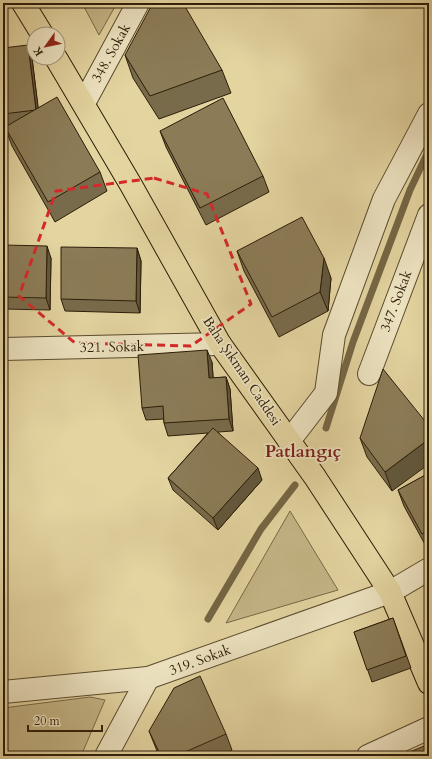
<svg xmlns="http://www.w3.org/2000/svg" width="432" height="759" viewBox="0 0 432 759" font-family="Cardo,serif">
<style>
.green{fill:#c4b586;stroke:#786947}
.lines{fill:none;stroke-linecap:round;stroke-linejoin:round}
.stream{stroke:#756644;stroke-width:7}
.street-casing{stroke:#5a4b2e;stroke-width:24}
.primary-casing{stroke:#2c1d08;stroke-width:24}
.street{stroke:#ede3c1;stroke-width:22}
.primary{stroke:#e3d4a0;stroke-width:22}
.wall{fill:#786b4b;stroke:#2c1d08}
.shaded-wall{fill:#61573d;stroke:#2c1d08}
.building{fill:#8b7c57;stroke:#2c1d08}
.marked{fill:none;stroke:#d62828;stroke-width:3;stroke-dasharray:8 5;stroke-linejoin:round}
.labels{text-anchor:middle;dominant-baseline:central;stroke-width:3.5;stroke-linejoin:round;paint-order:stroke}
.street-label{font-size:14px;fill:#2c1d08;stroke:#ede3c1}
.district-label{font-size:18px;font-weight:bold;fill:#7a1f14;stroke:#ede3c1}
</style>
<rect width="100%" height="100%" fill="#e3d4a0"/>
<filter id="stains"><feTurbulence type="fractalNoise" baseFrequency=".005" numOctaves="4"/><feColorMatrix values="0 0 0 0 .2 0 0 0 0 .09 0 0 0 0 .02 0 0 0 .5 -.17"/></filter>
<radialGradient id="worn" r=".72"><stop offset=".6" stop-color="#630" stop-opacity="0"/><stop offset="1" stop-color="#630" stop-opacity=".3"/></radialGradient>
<g class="green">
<polygon points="82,3 117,3 99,35"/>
<polygon points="290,511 338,590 226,623"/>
<polygon points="90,697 105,700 81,756 3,756 3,708"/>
</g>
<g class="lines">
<g class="stream">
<polyline points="326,428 353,342 410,190 429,150"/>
<polyline points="208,619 261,529 295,485"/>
</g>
<defs>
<g id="street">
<polyline points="84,103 138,3"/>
<polyline points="3,349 220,344"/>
<polyline points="369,374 429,215"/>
<polyline points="289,441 326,393 334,335 384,199 429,114"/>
<polyline points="3,692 148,678 390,592 429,569"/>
<polyline points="106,756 148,678"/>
<polyline points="368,756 429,728"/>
</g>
<g id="primary">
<polyline points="23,3 42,34"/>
<polyline points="56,58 131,185 220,344 315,477 390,592 429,683"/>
</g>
</defs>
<use href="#street" class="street-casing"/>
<use href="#primary" class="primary-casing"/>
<use href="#street" class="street"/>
<use href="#primary" class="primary"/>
</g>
<g class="wall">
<polygon points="3,48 32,58 38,108 100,172 107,191 55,222 12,146 5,127 7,126 3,126"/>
<polygon points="125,55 222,70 231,93 159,119 133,78"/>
<polygon points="160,131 263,176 269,192 206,225 166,147"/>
<polygon points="3,245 51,258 50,310 3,309"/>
<polygon points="137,248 141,261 140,313 65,311 61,299"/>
<polygon points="237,251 331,278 328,311 279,337 244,271"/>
<polygon points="212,362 213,378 226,377 230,389 233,431 218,432 262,480 218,530 173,490 168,478 208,433 168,436 164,423 164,419 146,420 142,408"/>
<polygon points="429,426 392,491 367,457 360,438"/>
<polygon points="429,473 429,550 428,550 404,506 398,490"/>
<polygon points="393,618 411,668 372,682 354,632"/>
<polygon points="149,731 226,734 232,750 219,756 159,756"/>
</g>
<g class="shaded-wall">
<polygon points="28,45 32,58 40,122 36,110"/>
<polygon points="47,246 51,258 50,310 46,298"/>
<polygon points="137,248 141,261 140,313 136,301"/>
<polygon points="324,258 331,278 328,311 320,292"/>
<polygon points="207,350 212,362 214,390 209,378"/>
<polygon points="226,377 230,389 233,431 229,419"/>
<polygon points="429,439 429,464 392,491 385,472"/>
<polygon points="258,468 262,480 218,530 213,518"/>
</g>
<g class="building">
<polygon points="153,3 183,3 222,70 150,96 125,55"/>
<polygon points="28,45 36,110 3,114 3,48"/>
<polygon points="57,97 100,172 48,202 5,127"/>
<polygon points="223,98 263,176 200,208 160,131"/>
<polygon points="302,217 324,258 320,292 272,317 237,251"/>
<polygon points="3,245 47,246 46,298 3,297"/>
<polygon points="61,247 137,248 136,301 61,299"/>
<polygon points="207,350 209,378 226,377 229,419 164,423 163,406 142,408 138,355"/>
<polygon points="383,369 429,426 429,439 385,472 360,438"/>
<polygon points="213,428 258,468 213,518 168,478"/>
<polygon points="429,473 429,530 422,534 398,490"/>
<polygon points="393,618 406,656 367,670 354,632"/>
<polygon points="200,676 226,734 176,756 161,756 149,731 174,688"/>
<polygon points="429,744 429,756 400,756"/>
</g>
<path class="marked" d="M154,178L207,194L251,304L191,346L75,343L19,296L56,191Z"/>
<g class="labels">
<g class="street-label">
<text transform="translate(111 53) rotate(-61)">348. Sokak</text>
<text transform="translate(396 301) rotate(-69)">347. Sokak</text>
<text transform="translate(112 347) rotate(-1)">321. Sokak</text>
<text transform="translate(242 371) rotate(56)">Baha Şıkman Caddesi</text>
<text transform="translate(200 660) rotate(-20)">319. Sokak</text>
</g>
<g class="district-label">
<text x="303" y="451">Patlangıç</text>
</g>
</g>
<rect width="432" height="759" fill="none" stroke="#e3d4a0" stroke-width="16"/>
<rect x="4" y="4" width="424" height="751" fill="none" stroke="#2c1d08" stroke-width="2"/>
<rect x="8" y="8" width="416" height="743" fill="none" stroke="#2c1d08"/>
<g transform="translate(46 46) rotate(237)"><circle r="19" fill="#ede3c1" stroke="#a09477"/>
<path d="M0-3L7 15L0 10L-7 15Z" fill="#8f2418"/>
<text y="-6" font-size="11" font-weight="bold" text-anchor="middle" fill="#2c1d08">K</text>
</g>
<path d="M28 725v6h74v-6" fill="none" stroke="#2c1d08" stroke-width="2"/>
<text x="34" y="725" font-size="12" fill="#2c1d08" stroke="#ede3c1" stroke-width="3" paint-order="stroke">20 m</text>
<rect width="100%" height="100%" filter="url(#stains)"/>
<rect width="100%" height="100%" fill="url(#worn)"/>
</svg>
